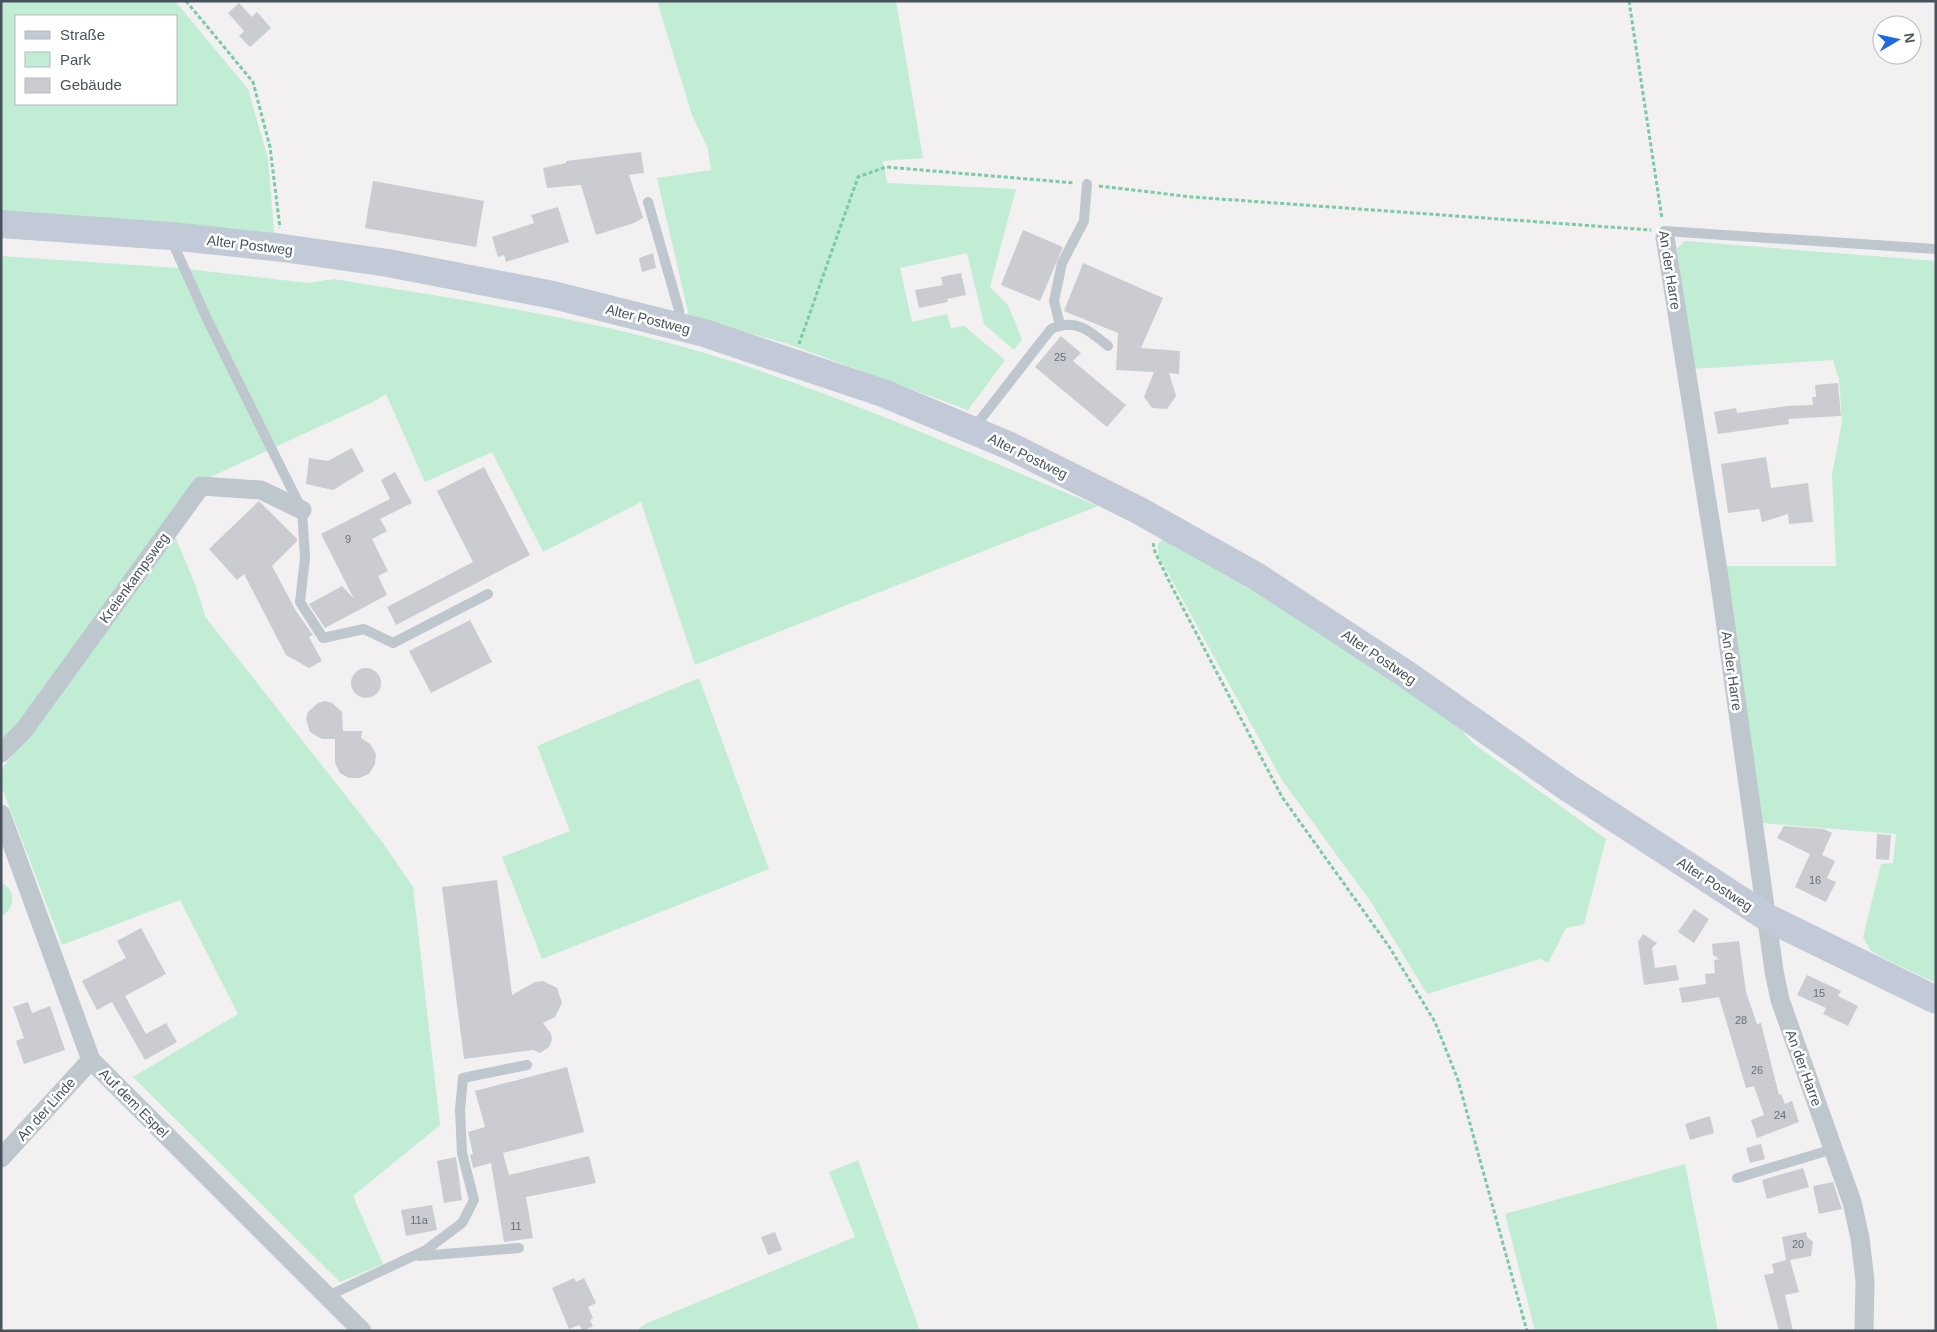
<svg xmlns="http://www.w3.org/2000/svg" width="1937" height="1332" viewBox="0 0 1937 1332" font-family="Helvetica,sans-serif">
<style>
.green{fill:#c0edd4;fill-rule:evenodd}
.building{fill:#caccd2}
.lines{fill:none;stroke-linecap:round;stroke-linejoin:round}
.path{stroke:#7acaa6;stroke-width:3;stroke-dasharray:4 2.5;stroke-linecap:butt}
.service{stroke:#bec6ce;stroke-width:10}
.minor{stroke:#bec6ce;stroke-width:19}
.secondary{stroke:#c1cad6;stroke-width:28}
.labels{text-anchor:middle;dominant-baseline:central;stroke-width:5;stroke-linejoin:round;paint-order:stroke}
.number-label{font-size:11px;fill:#68707a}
.street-label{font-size:14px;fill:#48525c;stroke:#fff}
</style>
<rect width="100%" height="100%" fill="#f2f0f0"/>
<g class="green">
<path d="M1,1H175L248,89L268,159L275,243L1,216ZM16,16H176V104H16Z"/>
<polygon points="657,1 896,1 923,158 883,161 887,183 1016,189 990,287 1008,305 1022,339 1014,350 984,324 967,253 900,268 912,322 947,314 951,328 964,326 1005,360 968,410 788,344 689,316 657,178 711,170 708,149 692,115"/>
<polygon points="1685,241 1936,261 1936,983 1881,957 1870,950 1863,937 1881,864 1893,863 1896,834 1763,823 1723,566 1836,566 1832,475 1842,421 1839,380 1833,360 1692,369 1677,248"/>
<path d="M1,256L179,268L308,283L334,279C459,300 587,317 708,354C842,395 969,453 1098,506L695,665L641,502L543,552L492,452L425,482L386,394L373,402L195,484L146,553L1,745Z"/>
<polygon points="174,534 195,584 206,618 383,843 413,887 440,1125 353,1196 383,1264 340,1282 133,1077 238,1014 180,900 62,945 2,788 1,775 4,766"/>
<polygon points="1172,536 1453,721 1474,744 1606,839 1584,924 1566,928 1548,963 1540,959 1427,994 1371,902 1282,780 1158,555 1158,544 1164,538"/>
<polygon points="699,678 769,869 542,959 502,857 570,831 537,746"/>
<path d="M1,882C16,890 16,908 1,917Z"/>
<polygon points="858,1160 920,1331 636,1331 645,1324 855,1237 829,1172"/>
<polygon points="1685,1164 1718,1331 1535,1331 1505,1214"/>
</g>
<g class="building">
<polygon points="239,3 252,17 257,12 271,28 250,47 239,36 244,31 228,13"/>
<polygon points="641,152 644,173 629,175 643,218 634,223 596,235 581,185 547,188 543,168 566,163 566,161"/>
<polygon points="373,181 484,201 476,247 365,228"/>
<polygon points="558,207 569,242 506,262 504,255 498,257 492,237 534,223 531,215"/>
<polygon points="1023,230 1063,247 1040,301 1001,285"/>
<polygon points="653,253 656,268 642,272 639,258"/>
<polygon points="1083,263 1163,298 1141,348 1180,351 1179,374 1169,373 1176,396 1167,409 1152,408 1144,397 1154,372 1116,370 1118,333 1064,311"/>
<polygon points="961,273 966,295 947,299 948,302 919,308 915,290 943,285 941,277"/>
<polygon points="1061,336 1081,353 1073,361 1126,405 1107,427 1035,367"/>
<polygon points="1838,383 1841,416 1788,419 1789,424 1718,434 1714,412 1736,408 1737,413 1787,406 1813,405 1812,397 1816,397 1815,385"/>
<polygon points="352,448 364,471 333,490 306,484 309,458 328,461"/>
<polygon points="1766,457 1771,488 1808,483 1813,522 1789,524 1788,514 1762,522 1759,509 1728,513 1721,464"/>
<polygon points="484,467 530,555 396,625 387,607 473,562 437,491"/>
<polygon points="395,472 412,503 380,519 387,531 372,539 388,571 378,576 387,595 325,628 309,604 342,586 354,599 321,534 390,499 381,480"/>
<polygon points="259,501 297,539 297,541 272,566 296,611 313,635 309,637 322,661 309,668 286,655 244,574 237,580 209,549"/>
<polygon points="470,620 492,662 431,693 409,651"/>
<circle cx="366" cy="683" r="15"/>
<polygon points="325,701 332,703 342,712 343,731 362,731 361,738 370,744 376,754 375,764 369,774 359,778 349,778 340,773 335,763 335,739 322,739 310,732 306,719 308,712 318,703"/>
<polygon points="1784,826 1824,829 1832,833 1822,855 1835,861 1827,878 1836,882 1826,902 1795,887 1810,854 1777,838"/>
<polygon points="1877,834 1891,835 1889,860 1876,859"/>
<polygon points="497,880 512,995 535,982 543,981 557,988 562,1003 555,1017 543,1023 551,1034 552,1040 549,1047 540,1053 533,1050 464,1059 442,887"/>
<polygon points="1694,909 1709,919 1694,943 1678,932"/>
<polygon points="141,928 166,974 125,996 146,1034 166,1023 177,1042 145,1060 112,1002 97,1010 82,981 126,958 117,941"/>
<polygon points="1643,934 1657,943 1652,948 1655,968 1676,965 1679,980 1644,985 1638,942"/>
<polygon points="1739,941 1746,992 1757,1024 1761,1023 1779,1095 1781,1094 1785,1104 1792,1101 1799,1122 1757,1138 1751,1120 1764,1115 1754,1086 1746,1088 1719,997 1682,1003 1679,988 1706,984 1705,974 1715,973 1714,960 1719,959 1713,955 1712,944"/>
<polygon points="1807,975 1841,991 1838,996 1858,1006 1848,1026 1823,1014 1826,1008 1797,995"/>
<polygon points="28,1002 32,1013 50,1006 65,1050 24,1064 16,1041 24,1038 13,1007"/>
<polygon points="567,1067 584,1132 503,1153 509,1175 589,1156 596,1183 526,1197 533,1238 504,1242 491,1163 473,1168 470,1155 473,1154 468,1132 485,1127 475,1091"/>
<polygon points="1710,1116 1714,1133 1690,1140 1685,1124"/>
<polygon points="1761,1144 1765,1159 1750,1163 1746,1148"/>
<polygon points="456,1157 462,1200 444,1203 437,1161"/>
<polygon points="1803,1168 1809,1187 1767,1199 1762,1180"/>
<polygon points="1833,1182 1842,1209 1819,1214 1813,1186"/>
<polygon points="432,1205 437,1230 406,1236 401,1210"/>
<polygon points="775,1232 782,1250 768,1255 761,1237"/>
<polygon points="1806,1232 1807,1237 1813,1242 1811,1256 1790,1260 1799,1292 1785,1295 1793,1331 1779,1331 1764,1275 1774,1273 1772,1264 1786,1260 1782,1237"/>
<polygon points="574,1278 576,1282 584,1278 596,1303 588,1307 593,1318 590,1320 593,1326 583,1331 579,1325 569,1329 552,1288"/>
</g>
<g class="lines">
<g class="path">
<polyline points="186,1 253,82 270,147 280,228"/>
<polyline points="1629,1 1662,219"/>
<polyline points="1099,186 1192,197 1651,230"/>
<polyline points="799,344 858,177 886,167 1075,183"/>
<polyline points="1153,543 1155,552 1171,585 1282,797 1390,948 1435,1022 1458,1080 1527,1331"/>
</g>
<g class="service">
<polyline points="648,202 679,310 679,326"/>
<polyline points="1664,231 1936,249"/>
<polyline points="171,239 207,319 302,510 305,558 300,602 323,638 364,629 393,643 488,594"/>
<polyline points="1060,325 1054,301 1062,263 1084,221 1087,184"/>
<path d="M973,429L1051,329C1076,318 1089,330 1108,346"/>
<polyline points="1737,1178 1833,1149"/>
<polyline points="419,1256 519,1248"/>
<polyline points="328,1296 426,1250 462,1223 474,1200 462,1153 460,1110 463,1078 527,1065"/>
</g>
<g class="minor">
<polyline points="1665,237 1719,577 1774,971 1780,1000 1852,1202 1860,1238 1865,1281 1864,1331"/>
<polyline points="1,753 24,730 201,486 261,490 302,510"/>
<polyline points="1,814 91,1060 362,1331"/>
<polyline points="1,1158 91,1060"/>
</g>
<polyline class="secondary" points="1,224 170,236 283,248 388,263 553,295 704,333 883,393 1010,446 1138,510 1256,576 1406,674 1567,787 1768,918 1936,1000"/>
</g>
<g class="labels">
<g class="number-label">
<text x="1060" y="357">25</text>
<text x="348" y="539">9</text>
<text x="1815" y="880">16</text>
<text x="1819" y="993">15</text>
<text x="1741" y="1020">28</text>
<text x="1757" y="1070">26</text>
<text x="1780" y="1115">24</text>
<text x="419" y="1220">11a</text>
<text x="516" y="1226">11</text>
<text x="1798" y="1244">20</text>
</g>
<g class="street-label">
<text transform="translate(250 245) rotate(7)">Alter Postweg</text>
<text transform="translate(1670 270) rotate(81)">An der Harre</text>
<text transform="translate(648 319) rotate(14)">Alter Postweg</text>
<text transform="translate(1028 456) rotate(26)">Alter Postweg</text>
<text transform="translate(134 578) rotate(-54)">Kreienkampsweg</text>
<text transform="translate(1379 657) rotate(34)">Alter Postweg</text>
<text transform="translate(1732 671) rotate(82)">An der Harre</text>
<text transform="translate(1715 884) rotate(33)">Alter Postweg</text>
<text transform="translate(1804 1068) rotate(70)">An der Harre</text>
<text transform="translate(134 1103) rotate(45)">Auf dem Espel</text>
<text transform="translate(46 1109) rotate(-48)">An der Linde</text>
</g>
</g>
<rect width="1937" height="1332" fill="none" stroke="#48525c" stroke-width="5"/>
<rect x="15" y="15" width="162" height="90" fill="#ffffff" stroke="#b6babe"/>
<rect x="25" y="31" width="25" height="8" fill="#c1cad6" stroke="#b6babe"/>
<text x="60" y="40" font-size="15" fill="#48525c">Straße</text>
<rect x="25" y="52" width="25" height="15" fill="#c0edd4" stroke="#b6babe"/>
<text x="60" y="65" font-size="15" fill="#48525c">Park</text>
<rect x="25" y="78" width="25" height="15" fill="#caccd2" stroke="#b6babe"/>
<text x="60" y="90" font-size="15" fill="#48525c">Gebäude</text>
<g transform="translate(1897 40) rotate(81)"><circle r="24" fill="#ffffff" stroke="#b6babe"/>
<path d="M0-4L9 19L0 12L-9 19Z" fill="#216adb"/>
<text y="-8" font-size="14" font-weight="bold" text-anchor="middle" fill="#48525c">N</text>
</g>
</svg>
